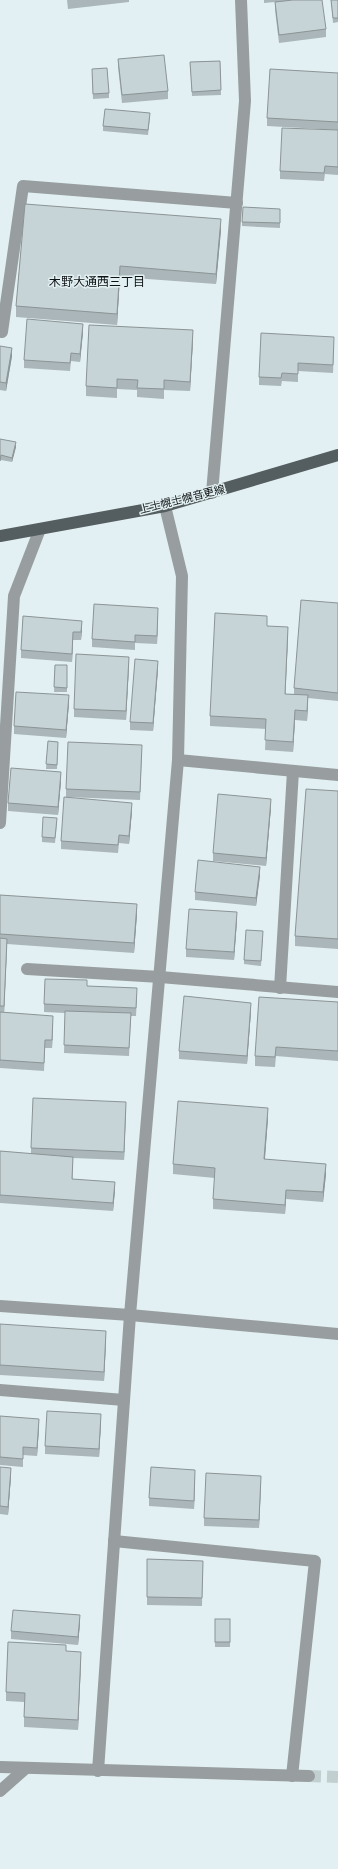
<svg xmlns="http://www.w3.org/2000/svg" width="338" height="1869" viewBox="0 0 338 1869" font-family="Montserrat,'Noto Sans JP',sans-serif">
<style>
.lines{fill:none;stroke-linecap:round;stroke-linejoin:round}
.minor-tunnel{stroke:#c2cfd1;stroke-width:12;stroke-dasharray:12 6;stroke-linecap:butt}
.minor{stroke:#989e9f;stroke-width:12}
.major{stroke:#545d5f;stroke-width:12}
.wall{fill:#aab6b9}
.shaded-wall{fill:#8b9496}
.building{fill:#c6d4d7;stroke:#8b9496}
.labels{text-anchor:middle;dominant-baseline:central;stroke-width:3;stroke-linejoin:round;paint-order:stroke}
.street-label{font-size:11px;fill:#0e1213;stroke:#e2f0f3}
.neighbourhood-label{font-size:12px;fill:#0e1213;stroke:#e2f0f3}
</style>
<rect width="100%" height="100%" fill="#e2f0f3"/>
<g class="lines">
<polyline class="minor-tunnel" points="309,1776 338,1777"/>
<g class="minor">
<polyline points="2,332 23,186 237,203"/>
<polyline points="212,493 245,101 241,0"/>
<polyline points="178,760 338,775"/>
<polyline points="0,823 14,596 40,529"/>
<polyline points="27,969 160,977 338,992"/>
<polyline points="280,988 293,771"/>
<polyline points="0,1306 130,1315 338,1334"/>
<polyline points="0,1390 124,1400"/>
<polyline points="114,1541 315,1561 292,1776"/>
<polyline points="0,1767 309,1776"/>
<polyline points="98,1771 130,1315 178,760 182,576 165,506"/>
<polyline points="0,1791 26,1768"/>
</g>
<polyline class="major" points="0,536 165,506 338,455"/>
</g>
<g class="wall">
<polygon points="67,0 129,0 129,2 68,9"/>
<polygon points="264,0 288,0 288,1 326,29 326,37 279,43 275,10 275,2 264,3"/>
<polygon points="331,0 338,0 338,22 333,23"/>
<polygon points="118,59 168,91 168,99 122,103 118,67"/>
<polygon points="220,61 221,95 192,96 190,62"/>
<polygon points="338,73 338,130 267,126 267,118"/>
<polygon points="92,74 109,93 109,98 93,99"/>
<polygon points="150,117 148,135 103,131 103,126"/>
<polygon points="338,130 338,175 325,174 324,181 280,179 280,171"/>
<polygon points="25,204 221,230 216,284 120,277 117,325 16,317 16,306"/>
<polygon points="280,209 280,228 242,226 242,222"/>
<polygon points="83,332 80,362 71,361 70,371 24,368 24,360"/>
<polygon points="193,340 190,391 164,390 164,399 137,397 137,390 117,389 117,398 86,396 86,386"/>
<polygon points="334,345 333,373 298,371 298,382 282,381 281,386 259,385 259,377"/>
<polygon points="0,346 12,356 6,391 0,390"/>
<polygon points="0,439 16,447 12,462 1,460"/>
<polygon points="338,603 338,701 308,698 307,721 295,720 293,752 265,750 266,729 210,726 210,716 267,626 288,637 285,694 294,694 294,688"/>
<polygon points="158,616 157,644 135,643 135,650 92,647 92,639"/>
<polygon points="82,629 81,640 73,640 72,662 21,658 21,650"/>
<polygon points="55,665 67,665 67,692 54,692"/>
<polygon points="129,665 126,720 74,717 74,709"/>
<polygon points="158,669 153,731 130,730 130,722"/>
<polygon points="69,703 66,738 14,734 14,726"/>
<polygon points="48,741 58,742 57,769 46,769"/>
<polygon points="142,753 140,800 67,797 132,811 129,844 119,843 118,853 61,849 61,841 66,797 66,789"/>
<polygon points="61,781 58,815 8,811 8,803"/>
<polygon points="338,791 338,949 295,946 295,936"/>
<polygon points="271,807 266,866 213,861 213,853"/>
<polygon points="57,823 55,843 42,842 42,837"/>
<polygon points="260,875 256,906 195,900 195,892"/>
<polygon points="0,895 137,914 134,953 7,944 4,1013 53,1024 52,1048 45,1048 44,1071 0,1068"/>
<polygon points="237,920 234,960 186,957 186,949"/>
<polygon points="263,936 261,966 244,964 244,960"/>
<polygon points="137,996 136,1016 131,1016 129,1056 64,1053 65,1013 44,1012 44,1004"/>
<polygon points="338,1002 338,1061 276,1056 275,1067 255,1066 255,1056"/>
<polygon points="251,1011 247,1064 179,1059 179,1051"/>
<polygon points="126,1110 124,1160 73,1158 72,1179 115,1190 113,1211 0,1203 0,1151 31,1154 31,1148"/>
<polygon points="268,1118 265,1159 326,1174 323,1202 286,1199 285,1214 213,1209 213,1199 215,1178 173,1174 173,1164"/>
<polygon points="0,1324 106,1341 104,1381 0,1375"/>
<polygon points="0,1416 39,1427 37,1456 23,1455 23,1467 0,1465"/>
<polygon points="101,1422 99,1457 45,1454 45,1446"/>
<polygon points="0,1467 11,1476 8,1515 0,1514"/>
<polygon points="195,1478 194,1509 149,1506 149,1498"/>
<polygon points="261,1484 259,1528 204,1526 204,1518"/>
<polygon points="147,1559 203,1561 202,1606 147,1605"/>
<rect x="215" y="1619" width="15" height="28"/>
<polygon points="80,1623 78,1645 11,1639 11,1631"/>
<polygon points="66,1651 81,1661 78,1730 24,1727 24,1702 6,1701 6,1692"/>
</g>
<g class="shaded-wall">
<polygon points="221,219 221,230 216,284 216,274"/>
<polygon points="120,266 120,277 117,325 117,314"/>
<polygon points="83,324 83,332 80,362 80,354"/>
<polygon points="193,330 193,340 190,391 190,382"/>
<polygon points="12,348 12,356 6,391 6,383"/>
<polygon points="16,442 16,447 12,462 12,458"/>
<polygon points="158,608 158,616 157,644 157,636"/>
<polygon points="82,621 82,629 81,640 81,632"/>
<polygon points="288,627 288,637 285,704 285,694"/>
<polygon points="73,632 73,640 72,662 72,654"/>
<polygon points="129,657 129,665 126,720 126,711"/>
<polygon points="158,661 158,669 153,731 153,723"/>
<polygon points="69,695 69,703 66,738 66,730"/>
<polygon points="308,695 308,705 307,721 307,711"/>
<polygon points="295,710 295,720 293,752 293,742"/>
<polygon points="61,772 61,781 58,815 58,807"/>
<polygon points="271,799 271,807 266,866 266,858"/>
<polygon points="132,803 132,811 129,844 129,836"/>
<polygon points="260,867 260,875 256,906 256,898"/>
<polygon points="137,904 137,914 134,953 134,943"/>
<polygon points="237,912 237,920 234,960 234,952"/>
<polygon points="7,939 7,947 4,1014 4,1006"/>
<polygon points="251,1003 251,1011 247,1064 247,1056"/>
<polygon points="53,1016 53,1024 52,1048 52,1040"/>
<polygon points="126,1102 126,1110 124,1160 124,1152"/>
<polygon points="268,1108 268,1118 264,1169 264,1159"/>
<polygon points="73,1157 73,1165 72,1187 72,1179"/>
<polygon points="326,1164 326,1174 323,1202 323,1192"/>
<polygon points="115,1182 115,1190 113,1211 113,1203"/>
<polygon points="286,1190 286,1199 285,1214 285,1205"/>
<polygon points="106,1331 106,1341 104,1381 104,1372"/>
<polygon points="101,1414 101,1422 99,1457 99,1449"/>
<polygon points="39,1419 39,1427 37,1456 37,1448"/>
<polygon points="11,1468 11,1476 8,1515 8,1507"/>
<polygon points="195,1470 195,1478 194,1509 194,1501"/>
<polygon points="261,1476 261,1484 259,1528 259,1520"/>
<polygon points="80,1615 80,1623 78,1645 78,1637"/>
<polygon points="81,1652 81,1661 78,1730 78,1720"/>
</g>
<g class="building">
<polygon points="293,0 322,0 326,29 279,35 275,2"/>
<polygon points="331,0 338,0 338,18 333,18"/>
<polygon points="164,55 168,91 122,95 118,59"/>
<polygon points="220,61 221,90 192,92 190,62"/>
<polygon points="107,68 109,93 93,94 92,69"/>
<polygon points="270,69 338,73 338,122 267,118"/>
<polygon points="105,109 150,113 148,130 103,126"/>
<polygon points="282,128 338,130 338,167 325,166 324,173 280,171"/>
<polygon points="25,204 221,219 216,274 120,266 117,314 16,306"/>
<polygon points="243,207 280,209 280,223 242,222"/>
<polygon points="27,319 83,324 80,354 71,353 70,363 24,360"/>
<polygon points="89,325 193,330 190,382 164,380 164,389 137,388 138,380 117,379 117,388 86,386"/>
<polygon points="261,333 334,337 333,365 298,363 298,374 282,373 281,378 259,377"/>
<polygon points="0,346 12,348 6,383 0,382"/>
<polygon points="0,439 16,442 12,458 1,455 0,461"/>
<polygon points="301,600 338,603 338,693 294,688"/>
<polygon points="94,604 158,608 157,636 135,635 135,642 92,639"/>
<polygon points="215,613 267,616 267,626 288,627 285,694 308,695 307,711 295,710 293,742 265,740 266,719 210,716"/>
<polygon points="23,616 82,621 81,632 73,632 72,654 21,650"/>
<polygon points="76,654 129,657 126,711 74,709"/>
<polygon points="135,659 158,661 153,723 130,722"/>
<polygon points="55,665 67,665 67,688 54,687"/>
<polygon points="16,692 69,695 66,730 14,726"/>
<polygon points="48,741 58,742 57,765 46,764"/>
<polygon points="68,742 142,745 140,792 66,789"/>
<polygon points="11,768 61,772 58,807 8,803"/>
<polygon points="306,789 338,791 338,939 295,936"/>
<polygon points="218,794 271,799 266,858 213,853"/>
<polygon points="64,797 132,803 129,836 119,835 118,845 61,841"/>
<polygon points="43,817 57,818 55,838 42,837"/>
<polygon points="198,860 260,867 256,898 195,892"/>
<polygon points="0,895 137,904 134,943 0,934"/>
<polygon points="189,909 237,912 234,952 186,949"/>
<polygon points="246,930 263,931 261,961 244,960"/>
<polygon points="0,938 7,939 4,1006 0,1006"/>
<polygon points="45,979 87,980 87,986 137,988 136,1008 44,1004"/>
<polygon points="184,996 251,1003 247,1056 179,1051"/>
<polygon points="259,997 338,1002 338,1051 276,1047 275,1057 255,1056"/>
<polygon points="65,1011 131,1013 129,1048 64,1045"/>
<polygon points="0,1012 53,1016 52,1040 45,1040 44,1063 0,1060"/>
<polygon points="33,1098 126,1102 124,1152 31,1148"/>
<polygon points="178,1101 268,1108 264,1159 326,1164 323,1192 286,1190 285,1205 213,1199 215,1168 173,1164"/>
<polygon points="0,1151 73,1157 72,1179 115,1182 113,1203 0,1195"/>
<polygon points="0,1324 106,1331 104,1372 0,1365"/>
<polygon points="47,1411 101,1414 99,1449 45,1446"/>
<polygon points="0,1416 39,1419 37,1448 23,1447 23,1459 0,1457"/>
<polygon points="0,1467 11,1468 8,1507 0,1506"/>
<polygon points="151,1467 195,1470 194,1501 149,1498"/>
<polygon points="206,1473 261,1476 259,1520 204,1518"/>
<polygon points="147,1559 203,1561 202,1598 147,1597"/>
<polygon points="13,1610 80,1615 78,1637 11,1631"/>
<rect x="215" y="1619" width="15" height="23"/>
<polygon points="8,1642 66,1645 66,1651 81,1652 78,1720 24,1717 25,1693 6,1692"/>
</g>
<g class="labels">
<g class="street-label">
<text transform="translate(182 499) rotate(-14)">上士幌士幌音更線</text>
</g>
<g class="neighbourhood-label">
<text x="97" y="281">木野大通西三丁目</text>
</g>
</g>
</svg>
